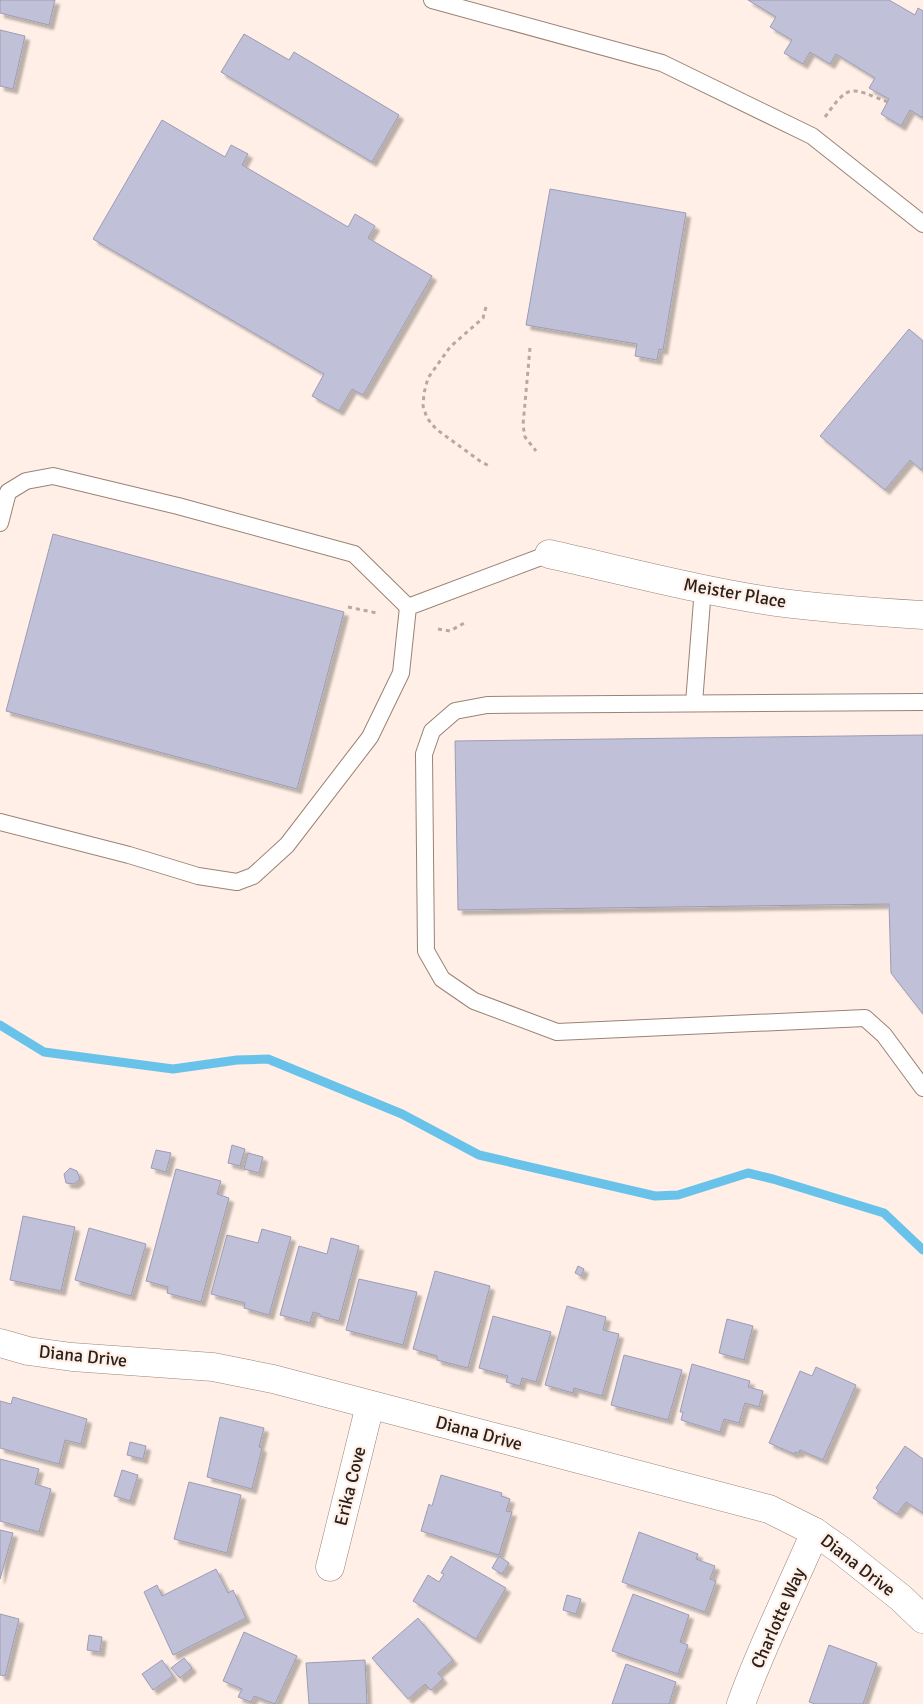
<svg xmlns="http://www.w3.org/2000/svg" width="923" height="1704" viewBox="0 0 923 1704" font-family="Signika,sans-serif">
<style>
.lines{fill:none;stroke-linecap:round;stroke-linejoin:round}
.stream{stroke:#69c2ea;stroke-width:9}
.building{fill:#c0c0d9;stroke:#9c9cb4;filter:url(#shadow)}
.lane-casing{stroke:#9a8376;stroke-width:18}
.street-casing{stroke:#9a8376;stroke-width:29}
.path{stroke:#b7a9a2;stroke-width:3;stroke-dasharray:4 4;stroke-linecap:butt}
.lane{stroke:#fff;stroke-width:16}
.street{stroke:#fff;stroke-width:28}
.labels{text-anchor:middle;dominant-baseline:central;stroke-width:4.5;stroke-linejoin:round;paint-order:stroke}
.street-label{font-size:18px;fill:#2a211c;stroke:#ffefe6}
</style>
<defs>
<filter id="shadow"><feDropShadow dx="4.5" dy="4.5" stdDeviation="1" flood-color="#0004"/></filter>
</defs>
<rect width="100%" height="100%" fill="#ffefe6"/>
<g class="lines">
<polyline class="stream" points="0,1025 44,1052 173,1069 237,1060 268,1059 402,1114 479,1155 655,1196 678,1195 748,1173 773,1179 884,1213 923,1250"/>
</g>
<g class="building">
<polygon points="0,0 55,0 49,25 0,13"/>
<polygon points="748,0 889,0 915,15 918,8 923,11 923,118 910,110 901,126 881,114 889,99 869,88 875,78 836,54 830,64 810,52 803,64 784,53 792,40 770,27 776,17"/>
<polygon points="0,30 25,36 13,89 0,86"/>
<polygon points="244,34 289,60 294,52 399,115 372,162 221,72"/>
<polygon points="162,120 225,157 231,145 248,154 242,165 348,227 355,214 375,226 368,238 432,276 363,395 352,389 339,411 312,396 324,374 93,239"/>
<polygon points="550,189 686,213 663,350 659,349 657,360 635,356 637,344 526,325"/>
<polygon points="909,329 923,341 923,467 921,470 910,460 885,490 820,436"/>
<polygon points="53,534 344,612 297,789 6,711"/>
<polygon points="923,735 923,1014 891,973 889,904 458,910 455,741"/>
<polygon points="232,1145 245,1149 240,1166 228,1163"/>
<polygon points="156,1150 171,1153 166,1172 151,1168"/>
<polygon points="248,1153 263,1157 259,1173 244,1169"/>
<polygon points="70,1168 77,1171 80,1179 74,1184 66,1183 64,1174"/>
<polygon points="176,1169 221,1181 217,1194 229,1198 201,1302 167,1293 168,1287 146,1281"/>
<polygon points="23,1216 75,1227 61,1291 10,1280"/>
<polygon points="89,1228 146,1244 131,1296 75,1280"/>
<polygon points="262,1229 291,1237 269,1315 244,1308 245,1303 211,1294 227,1235 258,1243"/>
<polygon points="331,1238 359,1246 339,1321 320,1316 320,1314 313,1312 310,1323 280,1315 299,1246 327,1254"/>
<polygon points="578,1266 584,1269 581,1276 575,1273"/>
<polygon points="435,1271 490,1286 468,1368 437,1360 437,1356 413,1349"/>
<polygon points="359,1279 417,1292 403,1345 346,1330"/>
<polygon points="567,1306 606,1317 603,1330 619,1334 602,1396 574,1388 573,1393 545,1385"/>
<polygon points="493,1316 551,1332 536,1382 522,1378 520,1386 506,1382 508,1376 479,1368"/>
<polygon points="727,1319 753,1326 744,1360 719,1353"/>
<polygon points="624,1355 682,1370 668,1420 611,1405"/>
<polygon points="692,1364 750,1381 748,1387 763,1391 759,1407 745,1403 739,1423 724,1419 720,1432 681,1420 683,1412 680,1412"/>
<polygon points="816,1367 856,1385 823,1460 800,1450 799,1453 795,1452 794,1454 769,1443 800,1371 812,1376"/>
<polygon points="13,1397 87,1419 81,1444 65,1440 59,1464 0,1448 0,1401 11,1404"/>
<polygon points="220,1417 264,1428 259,1447 262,1448 252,1489 207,1477"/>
<polygon points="130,1442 146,1446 143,1459 127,1455"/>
<polygon points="905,1446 923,1459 923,1513 906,1502 897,1514 873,1498 878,1490 876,1488"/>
<polygon points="0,1459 39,1469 35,1484 51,1489 39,1532 0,1521"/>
<polygon points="122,1470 138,1475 130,1501 114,1496"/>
<polygon points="441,1475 502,1493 501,1496 510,1499 506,1511 512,1512 499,1555 421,1531 429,1504 432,1506"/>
<polygon points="189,1482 241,1495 227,1553 174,1539"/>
<polygon points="0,1530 13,1533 0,1579"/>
<polygon points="639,1532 698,1554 696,1559 715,1566 710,1579 716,1581 705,1612 622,1582"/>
<polygon points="451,1556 506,1588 476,1639 413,1601 428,1575 439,1582 444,1574 441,1573"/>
<polygon points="499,1556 509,1563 502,1574 492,1568"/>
<polygon points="216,1569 228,1593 233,1590 246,1618 173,1655 144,1592 157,1585 162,1596"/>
<polygon points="633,1594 689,1615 680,1642 688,1645 678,1674 612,1651"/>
<polygon points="567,1595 581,1599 576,1614 563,1610"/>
<polygon points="0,1614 19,1619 5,1676 0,1675"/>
<polygon points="418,1618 453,1660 438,1673 443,1679 431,1690 425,1684 408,1699 372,1658"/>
<polygon points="244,1632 297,1656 275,1704 254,1696 251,1702 238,1697 242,1689 223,1681"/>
<polygon points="89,1635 102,1637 100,1652 87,1650"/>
<polygon points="829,1645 877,1663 863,1704 815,1704 809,1702"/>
<polygon points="184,1658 192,1668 180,1678 171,1668"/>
<polygon points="162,1660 173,1676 153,1690 142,1674"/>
<polygon points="365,1660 367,1704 309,1704 306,1663"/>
<polygon points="626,1664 676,1682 669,1704 612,1704"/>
</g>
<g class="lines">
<defs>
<g id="lane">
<polyline points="432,0 662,63 812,136 923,224"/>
<polyline points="0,523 8,492 26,481 53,476 178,506 354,554 408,607"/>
<polyline points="923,702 487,705 455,711 432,731 424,754 426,951 442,979 474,1001 557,1032 865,1018 884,1035 923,1088"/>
<polyline points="694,703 703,588"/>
<polyline points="0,822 129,855 198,876 237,882 253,876 287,845 370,737 401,673 408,607 549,554"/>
</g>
<g id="street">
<path d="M549,554C626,571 704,592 783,603C830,609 876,612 923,615"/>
<polyline points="0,1343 28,1351 72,1357 213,1367 273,1379 769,1509 815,1532 842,1551 901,1598 923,1619"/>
<polyline points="330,1567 370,1405"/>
<path d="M741,1704C762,1645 791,1589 815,1532"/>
</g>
</defs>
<use href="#lane" class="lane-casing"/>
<use href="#street" class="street-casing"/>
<g class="path">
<path d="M825,117C850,82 850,88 888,102"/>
<polyline points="486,307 483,318 450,347 428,378 424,393 423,406 427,418 436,429 480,461 489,466"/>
<polyline points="530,348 523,425 525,437 536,451"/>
<polyline points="348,607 377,613"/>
<polyline points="438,629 450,631 466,622"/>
</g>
<use href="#lane" class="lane"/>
<use href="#street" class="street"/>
</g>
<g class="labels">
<g class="street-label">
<text transform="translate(735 593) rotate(10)">Meister Place</text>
<text transform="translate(83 1356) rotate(6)">Diana Drive</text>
<text transform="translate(479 1433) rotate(15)">Diana Drive</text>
<text transform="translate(350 1486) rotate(-76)">Erika Cove</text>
<text transform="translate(858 1565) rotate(38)">Diana Drive</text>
<text transform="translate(778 1618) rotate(-66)">Charlotte Way</text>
</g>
</g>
</svg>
